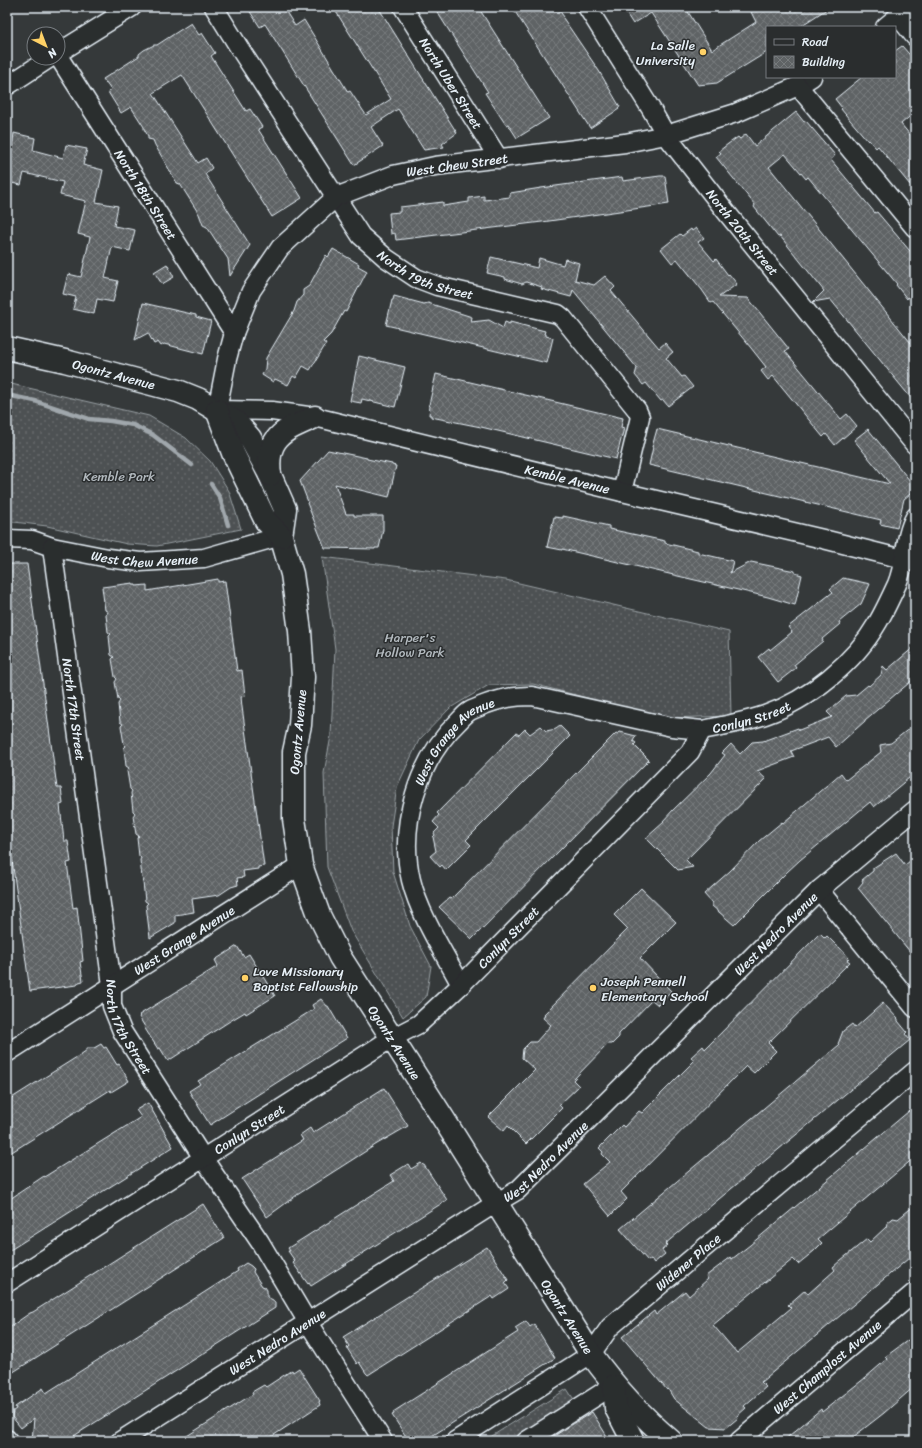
<svg xmlns="http://www.w3.org/2000/svg" width="922" height="1448" viewBox="0 0 922 1448" font-family="Sriracha,sans-serif">
<style>
.grass{fill:url(#grass-dots);stroke:#9aa1a5}
.lines{fill:none;stroke-linecap:round;stroke-linejoin:round}
.stream{stroke:#a0a7ac;stroke-width:4.5}
.building{fill:url(#building-cross-hatch);stroke:#e8f1f8}
.minor-casing{stroke:#e8f1f8;stroke-width:21}
.major-casing{stroke:#e8f1f8;stroke-width:25}
.minor{stroke:#2a2d2e;stroke-width:18}
.major{stroke:#2a2d2e;stroke-width:22}
.poi-dot{fill:#ffd166;stroke:#2a2d2e;stroke-width:1.5}
.labels{text-anchor:middle;dominant-baseline:central;stroke-width:3;stroke-linejoin:round;paint-order:stroke}
.poi-label{font-size:13px;fill:#e8f1f8;stroke:#2a2d2e;text-anchor:start}
.street-label{font-size:13px;fill:#e8f1f8;stroke:#2a2d2e}
.park-label{font-size:13px;fill:#b2b9be;stroke:#2a2d2e}
</style>
<defs>
<pattern id="grass-dots" width="8" height="8" patternUnits="userSpaceOnUse"><rect width="8" height="8" fill="#4d5152"/><path d="M2 2h.1M6 6h.1" fill="none" stroke="#676a6c" stroke-width="1.8" stroke-linecap="round"/></pattern>
<pattern id="building-cross-hatch" width="8" height="8" patternUnits="userSpaceOnUse"><rect width="8" height="8" fill="#5f6365"/><path d="M0 0l8 8M0 8l8-8" fill="none" stroke="#767a7c"/></pattern>
</defs>
<rect width="100%" height="100%" fill="#35393a"/>
<filter id="ink" filterUnits="userSpaceOnUse"><feTurbulence type="fractalNoise" baseFrequency=".025" numOctaves="2"/><feDisplacementMap in="SourceGraphic" scale="8" xChannelSelector="R" yChannelSelector="G"/><feConvolveMatrix kernelMatrix="1 2 1 2 8 2 1 2 1" color-interpolation-filters="sRGB"/></filter>
<g filter="url(#ink)">
<g class="grass">
<polygon points="7,383 149,416 186,438 210,461 229,491 241,529 157,546 127,544 47,526 14,522 7,523"/>
<polygon points="322,557 506,580 729,632 731,716 665,718 533,684 489,685 450,708 419,740 397,787 391,826 393,872 410,926 431,966 426,997 403,1017 351,931 327,867 324,773 331,736 335,649"/>
<polygon points="567,1389 575,1401 511,1441 484,1441"/>
</g>
<g class="lines">
<g class="stream">
<polyline points="7,395 35,401 89,419 111,421 133,425 153,435 192,465"/>
<polyline points="211,484 220,498 228,525"/>
</g>
</g>
<g class="building">
<polygon points="247,7 283,7 295,26 304,20 348,92 350,91 366,115 391,99 333,7 378,7 457,133 442,144 444,147 424,150 398,109 371,127 383,146 354,165 265,24 260,27"/>
<polygon points="434,7 478,7 549,118 517,138 508,124 506,125 485,93 488,92"/>
<polygon points="512,7 557,7 564,17 563,18 599,71 620,107 618,108 619,109 590,128"/>
<polygon points="622,7 685,7 712,50 756,22 751,12 763,7 830,7 799,27 767,27 767,52 717,83 698,85 651,13 633,24"/>
<polygon points="191,23 199,35 202,33 215,53 211,56 246,111 250,109 262,127 258,129 302,198 272,217 182,75 153,93 198,163 206,158 212,168 205,174 250,245 230,276 228,259 207,227 203,225 199,214 180,184 177,183 155,145 153,140 148,139 148,136 144,129 144,127 131,107 121,113 108,92 111,90 103,79 139,56 139,54 144,50 154,45 157,45"/>
<polygon points="902,46 915,61 915,112 901,124 915,141 915,191 878,146 876,148 869,140 868,141 850,120 841,109 842,108 835,99 862,77 895,77 895,51"/>
<polygon points="796,112 804,122 806,121 835,155 831,160 875,213 877,212 915,257 915,305 908,297 907,299 896,285 897,284 808,177 806,179 785,154 769,167 915,348 915,403 830,299 813,302 824,291 780,236 778,237 754,207 755,205 716,157 721,153 719,151 728,144 738,137 740,139 746,134 755,146"/>
<polygon points="14,133 35,138 33,150 63,158 66,145 87,149 83,165 103,170 96,202 118,206 114,226 135,230 130,251 112,247 105,278 118,281 113,302 97,299 94,314 73,309 76,297 63,294 68,274 81,277 90,237 78,234 86,201 60,195 63,182 24,173 21,185 7,182 7,147 12,148"/>
<polygon points="660,176 665,176 669,204 542,222 396,240 395,233 391,234 389,213 400,212 400,207 443,202 443,206 469,202 469,198 484,196 484,200 510,197 510,193 541,188 622,177 623,181"/>
<polygon points="696,228 704,238 698,242 714,261 716,259 728,275 729,274 737,284 719,297 748,298 789,349 785,351 841,419 847,414 857,426 835,445 826,434 823,437 773,376 768,380 761,371 766,367 751,348 713,302 711,303 702,290 677,259 672,263 661,249 680,234 682,236 691,229 692,231"/>
<polygon points="333,249 359,264 358,266 367,271 346,312 344,311 331,334 323,342 326,344 310,370 303,366 296,378 293,376 288,385 275,379 273,382 262,375 265,369 266,358 294,311 297,302 303,295 303,290 309,286 326,255 328,257"/>
<polygon points="491,257 537,268 539,258 563,265 565,259 579,263 575,280 594,285 605,276 615,287 611,291 659,348 665,343 673,352 666,358 682,377 684,376 693,387 668,406 663,400 661,401 646,383 643,385 635,375 637,368 573,290 571,297 541,289 542,287 526,282 522,284 505,279 505,277 487,273"/>
<polygon points="167,264 174,277 162,284 154,272"/>
<polygon points="394,296 424,304 428,303 472,317 471,322 489,320 503,328 505,322 510,324 510,322 545,331 544,334 546,334 546,336 553,338 547,363 386,325 392,300 393,300"/>
<polygon points="143,303 196,315 196,317 211,321 203,354 164,344 161,346 158,342 154,344 148,333 135,340"/>
<polygon points="359,356 405,367 395,407 362,399 361,403 350,401"/>
<polygon points="436,374 623,418 621,427 624,428 616,459 481,427 431,417 431,415 429,415 430,406 429,405"/>
<polygon points="657,429 890,484 854,440 868,429 915,487 915,490 904,499 897,528 880,524 881,520 649,465 653,447 652,447"/>
<polygon points="328,450 367,458 367,459 392,464 392,465 396,466 389,497 335,484 346,514 354,514 354,516 383,516 383,530 379,548 375,548 375,549 325,548 307,503 308,502 300,481"/>
<polygon points="563,516 609,526 609,529 665,541 665,543 698,551 698,553 733,561 730,573 751,562 795,571 795,573 802,575 795,605 768,597 562,549 562,550 547,547 554,517 563,518"/>
<polygon points="7,564 27,564 57,788 61,788 63,804 60,805 64,841 68,841 71,862 67,863 70,885 73,908 77,907 83,961 80,962 83,981 79,982 77,985 30,991 7,824"/>
<polygon points="843,578 870,584 861,604 839,622 840,624 822,639 823,641 794,665 796,668 778,682 758,657 769,648 770,650 792,632 788,627 833,592 830,589"/>
<polygon points="218,579 218,582 225,581 237,671 242,670 245,696 241,697 242,707 264,866 258,867 258,869 243,871 244,877 237,878 238,885 231,887 219,895 192,899 194,912 175,915 175,923 150,938 146,905 148,903 145,901 143,882 144,881 142,878 140,860 141,858 139,856 137,838 139,836 136,834 133,816 135,813 133,811 131,793 132,791 130,789 127,771 129,768 126,766 124,748 126,746 124,744 121,726 123,724 120,722 118,704 120,701 118,699 115,682 117,679 115,677 112,659 114,657 111,655 109,636 111,634 108,632 106,615 108,612 105,610 102,587 133,583 133,585 136,585 136,586 147,585 147,591"/>
<polygon points="915,646 915,678 865,720 865,721 836,747 828,737 791,751 794,757 757,771 766,779 686,860 693,867 678,870 646,838 664,822 663,821 673,810 711,773 725,755 722,753 731,744 740,754 752,742 763,741 798,728 799,730 832,717 827,712 846,696 856,695 868,685 869,686 881,675 883,666 887,670"/>
<polygon points="915,724 915,773 874,807 870,802 800,860 787,872 734,925 712,906 712,903 704,894 730,871 759,841 782,822 783,823 841,773 846,780 881,752 880,745 891,743"/>
<polygon points="541,726 546,731 556,729 560,726 570,736 466,840 471,845 446,870 442,865 440,867 430,856 436,851 433,837 435,835 434,833 439,828 433,822 439,815 437,813 516,733 519,735 525,729 530,734"/>
<polygon points="620,732 636,736 633,741 636,743 634,745 649,760 472,939 439,907 449,898 451,899 586,763 616,733 618,734"/>
<polygon points="896,853 905,865 915,857 915,958 858,888 863,882 862,880 873,871 873,868"/>
<polygon points="641,888 676,922 640,958 671,991 658,1005 652,1000 619,1034 619,1037 612,1044 608,1044 573,1080 579,1086 559,1105 562,1108 526,1144 508,1126 504,1131 488,1117 535,1070 522,1058 523,1049 530,1042 536,1042 551,1025 543,1018 545,1015 544,1014 628,929 614,915"/>
<polygon points="820,933 825,938 827,936 837,946 839,947 849,958 847,960 850,962 768,1043 776,1051 754,1073 746,1066 621,1192 627,1199 610,1216 583,1184 610,1162 602,1154 603,1152 599,1148 622,1125 624,1127 639,1111 642,1113 694,1061 691,1057 703,1046 705,1049"/>
<polygon points="237,946 244,957 249,954 275,996 246,1014 245,1012 230,1021 168,1061 160,1048 158,1049 144,1027 145,1027 139,1017 140,1016 139,1015 218,966 215,960"/>
<polygon points="321,999 327,1006 328,1006 347,1038 210,1125 189,1091 200,1084 198,1081 314,1009 312,1005"/>
<polygon points="883,1003 898,1019 898,1021 907,1032 905,1034 910,1040 665,1244 667,1246 662,1250 665,1254 654,1263 651,1259 648,1261 620,1229 839,1045 838,1044 843,1031 852,1024 855,1028"/>
<polygon points="101,1044 104,1048 106,1047 117,1065 119,1064 129,1081 111,1092 110,1090 7,1155 7,1101 80,1055 87,1050 87,1048 94,1048"/>
<polygon points="384,1088 408,1126 377,1144 297,1195 267,1217 242,1179 303,1140 300,1135 310,1128 313,1133"/>
<polygon points="148,1103 173,1147 7,1252 7,1201 44,1176 44,1177 141,1117 136,1110"/>
<polygon points="915,1106 915,1157 818,1239 822,1243 814,1251 798,1264 793,1259 713,1325 737,1353 791,1308 788,1305 805,1290 808,1294 835,1270 833,1267 841,1260 867,1239 870,1242 886,1227 887,1223 892,1219 893,1218 898,1219 915,1205 915,1253 761,1382 766,1387 744,1406 746,1408 737,1416 738,1418 726,1428 709,1427 674,1399 668,1389 667,1390 622,1337 654,1311 656,1315 685,1291 689,1296 708,1279 706,1276 731,1257 732,1259 750,1245"/>
<polygon points="421,1163 423,1165 424,1165 447,1200 311,1286 309,1283 308,1284 293,1263 295,1261 288,1251 290,1251 288,1248 394,1181 390,1175 408,1164 411,1169"/>
<polygon points="203,1204 224,1238 7,1376 7,1329 30,1313 33,1312"/>
<polygon points="487,1247 508,1280 505,1283 509,1289 494,1299 492,1296 368,1375 366,1373 359,1362 357,1364 347,1348 349,1346 343,1337"/>
<polygon points="246,1263 251,1266 254,1269 253,1272 262,1286 265,1287 267,1290 267,1297 273,1300 275,1303 275,1308 66,1441 32,1441 34,1418 21,1428 12,1417 13,1411 16,1409 15,1407 43,1388 46,1393 238,1271 237,1269"/>
<polygon points="526,1321 530,1327 534,1324 555,1358 424,1441 409,1441 392,1415 394,1414 393,1412 518,1332 515,1328"/>
<polygon points="915,1335 915,1386 884,1413 848,1441 783,1441 821,1409 822,1412 865,1378 887,1359 885,1357"/>
<polygon points="299,1368 320,1401 319,1402 320,1405 271,1437 274,1441 179,1441 253,1394 252,1392 257,1389 264,1385 266,1387 292,1370 293,1372"/>
<polygon points="592,1412 610,1441 546,1441"/>
</g>
<g class="lines">
<defs>
<g id="minor">
<path id="s1" d="M214,7L240,49L361,236L386,258L416,278L437,286L558,314L563,318L637,410L640,417L622,492"/>
<path id="s2" d="M403,7L499,159"/>
<path id="s3" d="M587,7L651,109L666,135L727,213L915,445"/>
<polyline points="898,16 915,37"/>
<polyline points="885,27 909,7"/>
<polyline points="58,53 132,7"/>
<path id="s4" d="M58,56L234,333"/>
<path id="s5" d="M812,77L798,86L736,113L666,135L625,143L435,166L393,175L336,197L280,248L251,291L234,333L227,359L217,410L272,411L315,417L622,492L823,539L915,562"/>
<polyline points="7,86 50,58"/>
<polyline points="798,86 915,228"/>
<path id="s6" d="M7,539L32,540L52,547L108,558L140,562L157,561L204,558L281,536"/>
<path id="s7" d="M52,547L112,985V1006L122,1031L203,1158L260,1242L307,1321L383,1441"/>
<polyline points="819,890 915,1008"/>
<path id="s8" d="M461,985C444,953 419,914 411,880C398,825 418,760 459,721C462,718 466,713 470,711C473,709 478,708 481,706C499,699 512,696 532,696L672,727L702,730"/>
<path id="s9" d="M7,1053L301,865"/>
<path id="s10" d="M7,1283L392,1038L419,1024L461,985L690,752L702,730C723,726 744,722 765,715C809,700 855,662 878,622C885,610 891,597 897,584C906,563 904,537 915,517"/>
<polyline points="7,1439 8,1441"/>
<path id="s11" d="M120,1441L496,1203L518,1190L819,890L915,810"/>
<path id="s12" d="M455,1441L591,1354L610,1327L915,1071"/>
<polyline points="526,1441 614,1385"/>
<path id="s13" d="M739,1441L915,1292"/>
</g>
<g id="major">
<path id="s14" d="M7,348L65,361L178,391L198,399L236,422L250,438L270,475L285,509L281,536L292,574L300,631L303,677L300,725L294,752V819L301,865L319,915L340,957L443,1118L591,1354C615,1387 639,1414 671,1441"/>
<polyline points="217,410 233,453 266,521 281,536"/>
<path d="M270,475C265,437 284,430 315,417"/>
<polyline points="614,1386 616,1408 633,1441"/>
</g>
</defs>
<use href="#minor" class="minor-casing"/>
<use href="#major" class="major-casing"/>
<use href="#minor" class="minor"/>
<use href="#major" class="major"/>
</g>
</g>
<g class="poi-dot">
<circle cx="703" cy="52" r="4"/>
<circle cx="245" cy="978" r="4"/>
<circle cx="593" cy="988" r="4"/>
</g>
<g class="labels">
<g class="poi-label">
<text x="695" y="45" text-anchor="end">La Salle<tspan x="695" dy="15">University</tspan></text>
<text x="253" y="971">Love Missionary<tspan x="253" dy="15">Baptist Fellowship</tspan></text>
<text x="601" y="981">Joseph Pennell<tspan x="601" dy="15">Elementary School</tspan></text>
</g>
<g class="street-label">
<text stroke="none"><textPath href="#s2" startOffset="90">North Uber Street</textPath></text>
<text transform="translate(457 165) rotate(-8)">West Chew Street</text>
<text stroke="none"><textPath href="#s4" startOffset="164">North 18th Street</textPath></text>
<text stroke="none"><textPath href="#s3" startOffset="274">North 20th Street</textPath></text>
<text stroke="none"><textPath href="#s1" startOffset="349">North 19th Street</textPath></text>
<text stroke="none"><textPath href="#s14" startOffset="110">Ogontz Avenue</textPath></text>
<text stroke="none"><textPath href="#s5" startOffset="1105">Kemble Avenue</textPath></text>
<text stroke="none"><textPath href="#s6" startOffset="140">West Chew Avenue</textPath></text>
<text stroke="none"><textPath href="#s7" startOffset="164">North 17th Street</textPath></text>
<text stroke="none"><textPath href="#s10" startOffset="947">Conlyn Street</textPath></text>
<text transform="translate(298 732) rotate(-85)">Ogontz Avenue</text>
<text stroke="none"><textPath href="#s8" startOffset="272">West Grange Avenue</textPath></text>
<text stroke="none"><textPath href="#s11" startOffset="834">West Nedro Avenue</textPath></text>
<text stroke="none"><textPath href="#s10" startOffset="611">Conlyn Street</textPath></text>
<text stroke="none"><textPath href="#s9" startOffset="210">West Grange Avenue</textPath></text>
<text stroke="none"><textPath href="#s7" startOffset="488">North 17th Street</textPath></text>
<text stroke="none"><textPath href="#s14" startOffset="904">Ogontz Avenue</textPath></text>
<text stroke="none"><textPath href="#s10" startOffset="287">Conlyn Street</textPath></text>
<text stroke="none"><textPath href="#s11" startOffset="510">West Nedro Avenue</textPath></text>
<text stroke="none"><textPath href="#s12" startOffset="296">Widener Place</textPath></text>
<text stroke="none"><textPath href="#s14" startOffset="1228">Ogontz Avenue</textPath></text>
<text stroke="none"><textPath href="#s11" startOffset="186">West Nedro Avenue</textPath></text>
<text stroke="none"><textPath href="#s13" startOffset="115">West Champlost Avenue</textPath></text>
</g>
<g class="park-label">
<text x="119" y="476">Kemble Park</text>
<text x="410" y="637">Harper's<tspan x="410" dy="15">Hollow Park</tspan></text>
</g>
</g>
<rect width="922" height="1448" fill="none" stroke="#2a2d2e" stroke-width="24"/>
<rect x="12" y="12" width="898" height="1424" fill="none" stroke="#e8f1f8" stroke-width="1.5" filter="url(#ink)"/>
<rect x="766" y="26" width="130" height="52" fill="#2a2d2e" stroke="#767b7f"/>
<rect x="774" y="39" width="20" height="6" fill="#2a2d2e" stroke="#767b7f"/>
<text x="802" y="46" font-size="12" fill="#e8f1f8">Road</text>
<rect x="774" y="56" width="20" height="12" fill="url(#building-cross-hatch)" stroke="#767b7f"/>
<text x="802" y="66" font-size="12" fill="#e8f1f8">Building</text>
<g transform="translate(46 46) rotate(138)"><circle r="19" fill="#2a2d2e" stroke="#767b7f"/>
<path d="M0-3L7 15L0 10L-7 15Z" fill="#ffd166"/>
<text y="-6" font-size="11" font-weight="bold" text-anchor="middle" fill="#e8f1f8">N</text>
</g>
</svg>
